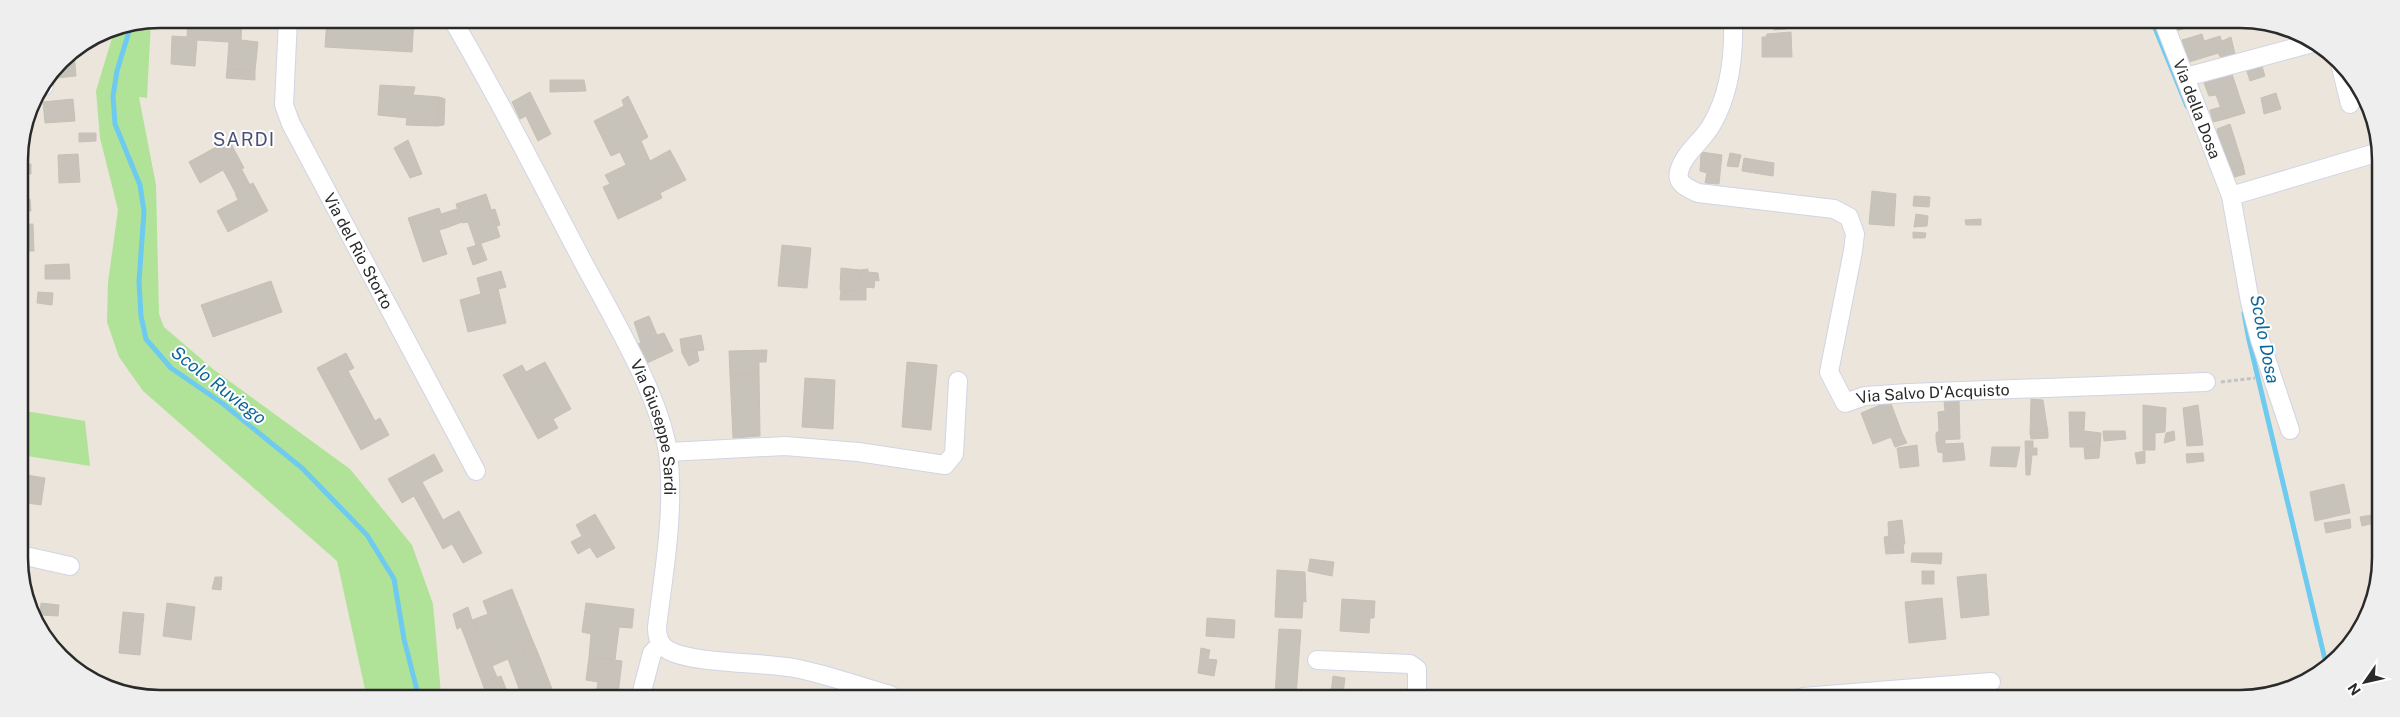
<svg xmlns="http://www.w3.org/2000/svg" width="2400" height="717" viewBox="0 0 2400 717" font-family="'Public Sans',sans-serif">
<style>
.green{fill:#b0e398}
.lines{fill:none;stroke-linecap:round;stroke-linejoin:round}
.stream{stroke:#6ecbef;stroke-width:5}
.building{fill:#c7c3ba;stroke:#c7c1b5}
.minor-casing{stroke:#d1d4e3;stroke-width:20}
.path{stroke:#c3c3c3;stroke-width:3;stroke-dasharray:4 2.5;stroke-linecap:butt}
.minor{stroke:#fff;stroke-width:18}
.labels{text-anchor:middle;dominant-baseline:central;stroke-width:4;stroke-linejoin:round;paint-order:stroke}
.street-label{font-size:16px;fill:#2a2a2a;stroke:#fff}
.water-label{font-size:18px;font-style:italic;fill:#0d689b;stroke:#fff}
.quarter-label{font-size:19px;letter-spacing:1px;fill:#4a527b;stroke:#fff}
.rim{fill:none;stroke:#2a2a2a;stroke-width:2.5}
</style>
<rect width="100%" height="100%" fill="#ece5dc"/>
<g class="green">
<polygon points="151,21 147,98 139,97 156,185 159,314 164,327 213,369 350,469 412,545 433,604 441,694 366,694 337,561 143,391 119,357 107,322 108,282 118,210 100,138 96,91 115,28"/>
<polygon points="20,410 85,421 90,466 21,455"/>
</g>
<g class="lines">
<g class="stream">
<polyline points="2153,23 2187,106"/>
<polyline points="131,25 117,71 113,96 115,124 140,185 144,211 139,282 141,316 146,339 171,368 222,403 302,468 367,535 394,579 404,639 418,694"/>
<polyline points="2244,313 2249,340 2327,668"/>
</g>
</g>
<g class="building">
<polygon points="188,19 242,19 241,40 258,42 255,71 227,69 229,42 197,40 195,66 171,64 172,36 187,37"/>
<polygon points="327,19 396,23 396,19 414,19 412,52 325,47"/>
<polygon points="1773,22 1787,22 1787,29 1774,30"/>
<polygon points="2181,23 2203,23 2176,31 2175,25"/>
<polygon points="1791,32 1792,57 1762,57 1762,37 1766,37 1767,34"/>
<polygon points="2202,34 2204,41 2220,36 2225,51 2189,62 2182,40"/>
<polygon points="2231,37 2235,54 2221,58 2218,53 2225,51 2222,41"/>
<polygon points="74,51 76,76 57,78 56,66 60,60"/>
<polygon points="2261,63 2265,76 2250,81 2246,68"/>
<polygon points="227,69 255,71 255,80 226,78"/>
<polygon points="2232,74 2245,113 2225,119 2216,95 2209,96 2204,83"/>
<polygon points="550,80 584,80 586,91 550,92"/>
<polygon points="380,85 415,87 413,95 439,97 437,126 406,125 407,118 378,115"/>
<polygon points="530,92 551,134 538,141 526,116 520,119 512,102"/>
<polygon points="2276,93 2281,109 2264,114 2261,98"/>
<polygon points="628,96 648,137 641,141 650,161 670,150 686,180 660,193 662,198 618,219 603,187 610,184 605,175 626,165 620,152 611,156 594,121 624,106 622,100"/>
<polygon points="439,97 445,99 444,125 437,126"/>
<polygon points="73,99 75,121 45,123 43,102"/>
<polygon points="2221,107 2225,119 2213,122 2210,110"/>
<polygon points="2230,124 2243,165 2227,170 2222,158 2226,156 2222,146 2215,149 2213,138 2218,135 2217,129"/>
<polygon points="79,133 96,133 96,141 79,142"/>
<polygon points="21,140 23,140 24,164 31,164 31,174 19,174"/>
<polygon points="229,140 244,168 227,177 223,170 200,183 189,162"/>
<polygon points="408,140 422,174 410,178 394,148"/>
<polygon points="1701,152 1722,155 1719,184 1705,183 1707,173 1700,171"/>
<polygon points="1730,153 1741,155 1738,167 1727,166"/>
<polygon points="78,154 80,182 59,183 58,155"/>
<polygon points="1744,158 1774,163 1773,176 1742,171"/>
<polygon points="2243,165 2245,174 2228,179 2224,171"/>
<polygon points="242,170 250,185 235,192 227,177"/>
<polygon points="253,183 268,211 228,232 217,211 238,200 235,193"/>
<polygon points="1872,191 1896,194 1894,226 1869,224"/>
<polygon points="486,194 500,237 476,245 468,222 462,223 456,204"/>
<polygon points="1914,196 1930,197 1929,207 1913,206"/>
<polygon points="30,199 31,211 22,211 21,200"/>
<polygon points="439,208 446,228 439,230 447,254 423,262 408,218"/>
<polygon points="457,209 462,222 446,228 441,214"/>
<polygon points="495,209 500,225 497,226 491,210"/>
<polygon points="1916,214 1928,216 1927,226 1914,227"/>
<polygon points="1981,219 1981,225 1966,225 1965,220"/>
<polygon points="33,224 34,251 20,251 19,225"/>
<polygon points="1913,232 1926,233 1925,238 1913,238"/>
<polygon points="481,244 487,260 473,265 467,248"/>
<polygon points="782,245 811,248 807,288 778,286"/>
<polygon points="69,264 70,279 45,279 45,265"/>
<polygon points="841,268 860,270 858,291 840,290"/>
<polygon points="868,269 868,272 878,273 879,281 875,280 874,288 866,287 866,300 840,300 841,290 858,291 860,270"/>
<polygon points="501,271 506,287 481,294 477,278"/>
<polygon points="271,281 282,312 213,337 201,305"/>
<polygon points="498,289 506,323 468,332 460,300"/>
<polygon points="38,292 53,293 52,305 37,303"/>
<polygon points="649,316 657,335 664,333 673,351 647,363 638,344 641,343 634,322"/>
<polygon points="701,335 704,350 682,353 680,339"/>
<polygon points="767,350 766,362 759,362 759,373 730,375 729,351"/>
<polygon points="697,351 699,361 689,366 682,353"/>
<polygon points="346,353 354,368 348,371 375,421 380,418 389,435 361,450 317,368"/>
<polygon points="545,362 571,409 553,419 558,428 538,439 503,375 522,365 526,372"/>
<polygon points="907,362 937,365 931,430 902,427"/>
<polygon points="759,373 760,436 733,438 730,375"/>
<polygon points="805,378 835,380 833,429 802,427"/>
<polygon points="2031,399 2043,400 2048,433 2030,433"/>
<polygon points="1959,400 1960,439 1936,440 1936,433 1939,431 1938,412 1945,411 1944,401"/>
<polygon points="1890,401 1902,433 1873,444 1861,413"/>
<polygon points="2143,405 2166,408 2165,432 2155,433 2155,450 2143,450"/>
<polygon points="2198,405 2203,445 2187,446 2183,408"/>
<polygon points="2069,412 2085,412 2084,431 2101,433 2100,447 2070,447"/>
<polygon points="2103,431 2125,431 2126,439 2104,441"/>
<polygon points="2174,431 2175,440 2164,443 2166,433"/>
<polygon points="1902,433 1907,443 1895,447 1891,437"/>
<polygon points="2030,433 2048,433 2048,438 2031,439"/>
<polygon points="1936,440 1945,440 1945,444 1963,443 1965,460 1943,462 1943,453 1938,452"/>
<polygon points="2025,441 2033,441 2033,448 2037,448 2037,455 2032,455 2030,475 2026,475"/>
<polygon points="1917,445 1919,466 1900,468 1897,448"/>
<polygon points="1992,447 2020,447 2016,467 1990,466"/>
<polygon points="2084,447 2100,447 2099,458 2085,459"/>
<polygon points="2145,451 2145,463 2137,464 2135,453"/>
<polygon points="2203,453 2204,461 2187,463 2186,454"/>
<polygon points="434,454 443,471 422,482 431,498 419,505 414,496 402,503 388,479"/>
<polygon points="21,474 45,478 41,505 21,502"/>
<polygon points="2344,484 2350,513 2315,521 2310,492"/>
<polygon points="431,498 443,520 459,511 482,553 463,563 452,544 443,549 419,505"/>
<polygon points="595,514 615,548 597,558 590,547 578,554 571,542 582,536 576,525"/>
<polygon points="2372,515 2374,523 2362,526 2360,517"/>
<polygon points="2350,519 2351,528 2326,533 2324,523"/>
<polygon points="1902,520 1905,544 1889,546 1888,522"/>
<polygon points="1889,536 1889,546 1903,544 1904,553 1886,554 1884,537"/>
<polygon points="1912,553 1942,553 1941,564 1911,562"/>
<polygon points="1310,559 1334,562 1332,576 1308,571"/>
<polygon points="1277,570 1305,572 1306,602 1303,601 1302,618 1275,617"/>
<rect x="1922" y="571" width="12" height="13"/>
<polygon points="1986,574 1989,615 1961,618 1957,577"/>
<polygon points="215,577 222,577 221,590 212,589"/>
<polygon points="512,589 532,639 521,644 526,658 538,653 554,694 521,694 508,659 492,666 472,620 488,614 483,601"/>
<polygon points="1942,598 1946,639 1909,643 1905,602"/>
<polygon points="1342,599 1375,601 1374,618 1370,618 1369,633 1340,631"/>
<polygon points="41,603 59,605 58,616 40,615"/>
<polygon points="167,603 195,607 191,640 163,636"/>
<polygon points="586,603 634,609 632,628 619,627 615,660 589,657 591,634 582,632"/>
<polygon points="468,607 472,620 497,677 482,682 461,627 457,629 453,614"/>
<polygon points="123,612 144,614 140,655 119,653"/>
<polygon points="1207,618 1235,620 1234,638 1206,636"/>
<polygon points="1279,629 1301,630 1296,696 1275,696"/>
<polygon points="532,639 538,653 526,658 521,644"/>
<polygon points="1201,648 1210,650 1208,659 1217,660 1214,676 1198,673"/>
<polygon points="589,657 622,661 618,695 596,694 598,682 586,680"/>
<polygon points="501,676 508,694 486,694 482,682"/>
<polygon points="1333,676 1345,678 1343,694 1331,693"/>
</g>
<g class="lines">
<defs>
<g id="minor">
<path id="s1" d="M288,19L284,105L291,124L476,471"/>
<path id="s2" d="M452,19C499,98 539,179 582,260C610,313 660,395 668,453C675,510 664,571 657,627C657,637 659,644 668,650C692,664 763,662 794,668C826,674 858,686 890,695"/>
<path id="s3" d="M1733,22C1734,56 1729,95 1712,124C1704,140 1683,153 1679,172C1676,184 1688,188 1698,193L1834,209L1849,217L1855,234L1853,251L1829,372L1845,403L1865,396L1908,393L2206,382"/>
<path id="s4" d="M2164,23L2231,196L2250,302L2260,340L2290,430"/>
<polyline points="2340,63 2350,104"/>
<polyline points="2186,77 2309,44"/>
<polyline points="43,86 44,86"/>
<polyline points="2231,196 2379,152"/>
<polyline points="668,452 785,446 858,452 945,465 954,454 958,381"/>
<polyline points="21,555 70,566"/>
<polyline points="1317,660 1410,664 1417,669 1417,696"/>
<polyline points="641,695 652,653 661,644"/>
<polyline points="1803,697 1991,682"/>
</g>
</defs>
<use href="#minor" class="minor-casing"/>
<polyline class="path" points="2221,382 2255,378"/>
<use href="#minor" class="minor"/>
</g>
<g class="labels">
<g class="street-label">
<text stroke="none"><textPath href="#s4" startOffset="92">Via della Dosa</textPath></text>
<text stroke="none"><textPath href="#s1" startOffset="250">Via del Rio Storto</textPath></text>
<text stroke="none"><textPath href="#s3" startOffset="632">Via Salvo D'Acquisto</textPath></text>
<text stroke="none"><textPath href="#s2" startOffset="458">Via Giuseppe Sardi</textPath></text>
</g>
<g class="water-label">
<text transform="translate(2265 339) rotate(79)">Scolo Dosa</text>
<text transform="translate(219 385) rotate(38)">Scolo Ruviego</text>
</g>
<g class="quarter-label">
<text x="244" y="139">SARDI</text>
</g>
</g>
<path d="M0 0H2400V717H0ZM160 28H2240A132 132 0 0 1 2372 160V558A132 132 0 0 1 2240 690H160A132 132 0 0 1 28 558V160A132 132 0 0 1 160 28Z" fill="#eee" fill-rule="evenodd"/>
<path class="rim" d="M160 28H2240A132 132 0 0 1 2372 160V558A132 132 0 0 1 2240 690H160A132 132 0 0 1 28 558V160A132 132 0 0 1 160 28Z"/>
<g transform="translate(2365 682) rotate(236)" stroke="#ffffff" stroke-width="4" paint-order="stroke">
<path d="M0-4L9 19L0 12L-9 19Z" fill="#2a2a2a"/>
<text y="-8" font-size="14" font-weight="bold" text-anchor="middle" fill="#2a2a2a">N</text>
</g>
</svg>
